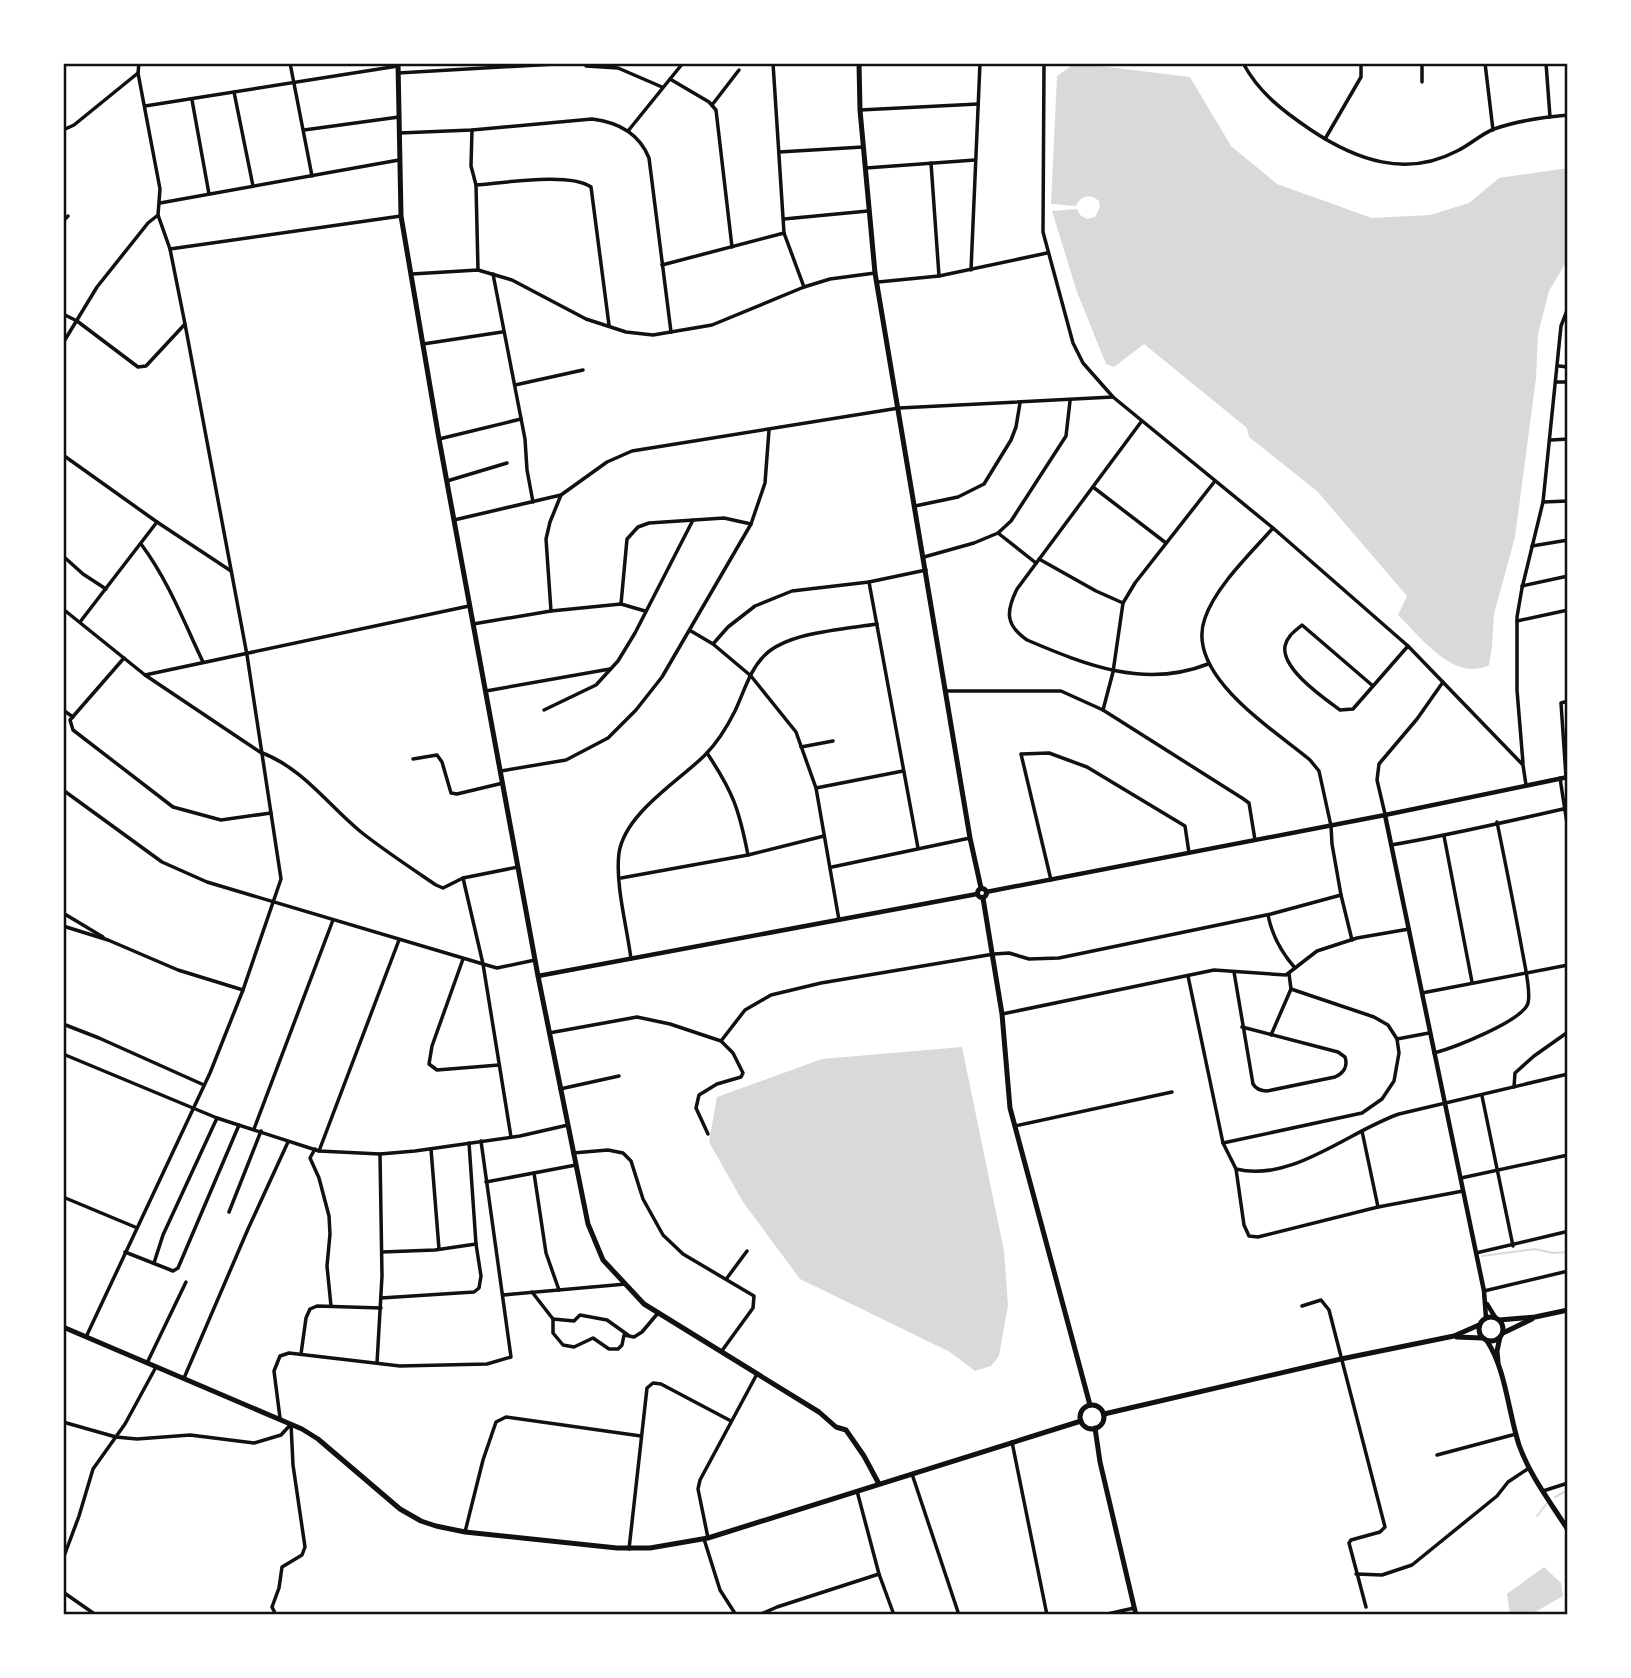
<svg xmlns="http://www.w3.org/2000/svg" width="1631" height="1678" viewBox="0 0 1631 1678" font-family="Ubuntu,sans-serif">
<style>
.water{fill:#d9d9d9}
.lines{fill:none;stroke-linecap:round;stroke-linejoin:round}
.stream{stroke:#d9d9d9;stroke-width:2}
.minor{stroke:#111;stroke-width:3.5}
.tertiary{stroke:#111;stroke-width:4.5}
.secondary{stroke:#111;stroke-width:5}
.primary{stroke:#111;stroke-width:5}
.trunk{stroke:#111;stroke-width:5}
.neatline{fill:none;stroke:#111;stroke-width:2.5}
</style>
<rect width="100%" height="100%" fill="#fff"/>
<g class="water">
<path d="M1075,63L1190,77L1231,146L1277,184L1372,218L1430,215L1469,203L1499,178L1568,168V259L1549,291L1538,334L1536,378L1515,537L1494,614L1492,647L1489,665C1454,683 1420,636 1398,615L1407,596L1317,491L1249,437L1247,428L1144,344L1114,367L1106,364L1077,292L1052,211L1077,209L1080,215L1087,219L1095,217L1100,207L1099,201C1090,193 1081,195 1076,206L1051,204L1057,76Z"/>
<polygon points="962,1047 1004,1251 1008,1305 999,1356 991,1366 975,1371 950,1352 800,1279 743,1202 709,1142 717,1097 822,1059"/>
<polygon points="1544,1567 1561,1583 1563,1596 1530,1615 1510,1615 1507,1594"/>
</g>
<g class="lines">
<g class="stream">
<polyline points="1482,1256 1535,1249 1553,1253 1568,1252"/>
<polyline points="1555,1497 1568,1490"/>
<polyline points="1537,1516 1547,1503"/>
</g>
<g class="minor">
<polyline points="290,63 312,176"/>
<polyline points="586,63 586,66 618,68 662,87"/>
<polyline points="773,63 784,233 804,287"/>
<polyline points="1044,63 1043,232 1073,343 1083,363 1113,397 1273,528 1408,646 1523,765 1526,785"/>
<path d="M1243,63C1259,93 1283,111 1311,130C1356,160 1406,178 1457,151C1470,145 1481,134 1494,129C1517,121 1544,117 1568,115"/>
<polyline points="1422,63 1422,82"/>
<polyline points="1485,63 1493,130"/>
<polyline points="1546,63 1550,117"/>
<polyline points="398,73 573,63"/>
<polyline points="670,79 709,102 716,110 732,247"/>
<polyline points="234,92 253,186"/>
<polyline points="192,100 209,194"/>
<polyline points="712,105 739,70"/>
<polyline points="145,106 398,66"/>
<polyline points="860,110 978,104"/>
<polyline points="63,130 74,125 138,73"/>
<polyline points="304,130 399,117"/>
<polyline points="472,130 471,166 476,185 478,270"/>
<polyline points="628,131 683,63"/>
<path d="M399,133L472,130L592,119C617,122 639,133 649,158L671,332"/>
<polyline points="1325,139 1361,77 1361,63"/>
<polyline points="779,152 863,147"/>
<polyline points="931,163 939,276"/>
<polyline points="866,168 975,160"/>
<path d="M476,185C503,183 570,172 591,187L609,325"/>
<polyline points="160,203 399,160"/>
<polyline points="784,219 868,211"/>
<polyline points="63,221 68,216"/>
<polyline points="170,249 401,216"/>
<polyline points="662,265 784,233"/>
<polyline points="971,270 980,63"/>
<polyline points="412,274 478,270 512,280 586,319 626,332 653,335 712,325 804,287 830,279 875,273"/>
<polyline points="493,274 525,439 527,470 533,502"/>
<polyline points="878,282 939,276 1047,253"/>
<polyline points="1567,308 1568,289"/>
<polyline points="63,314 77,321 138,367 146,366 185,324"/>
<polyline points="63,343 97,287 148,223 158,215"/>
<polyline points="423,344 502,332"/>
<polyline points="1559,366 1568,367"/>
<polyline points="1556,382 1568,382"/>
<polyline points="515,385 583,370"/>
<path d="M1141,422L1017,589C1006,611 1005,625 1027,640C1086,665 1145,689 1208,664"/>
<polyline points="439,439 521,419"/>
<polyline points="1551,440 1568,439"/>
<polyline points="63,455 157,522 231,571"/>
<polyline points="447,481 507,463"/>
<polyline points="1093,487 1166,543"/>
<polyline points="1543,502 1568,501"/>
<polyline points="915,506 958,497 984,484 1011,440 1016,427 1020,403"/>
<polyline points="454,520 561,495 607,462 632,451 899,408 1113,397"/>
<path d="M1273,528C1251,553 1216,586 1205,618C1184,674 1273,729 1310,760L1319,771L1331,826L1332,844L1341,895L1352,940"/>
<polyline points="998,533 1036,563"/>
<path d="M141,544C168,580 184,622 203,662"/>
<polyline points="1532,546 1568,540"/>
<polyline points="63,556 83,574 106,589"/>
<polyline points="924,557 974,543 998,533 1011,521 1066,436 1070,401"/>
<polyline points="1039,559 1096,591 1123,603"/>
<polyline points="869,582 918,848"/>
<polyline points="1522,586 1568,576"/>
<polyline points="621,604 627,539 638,527 649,523 724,518 751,524"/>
<polyline points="63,609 145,675 469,606"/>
<polyline points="551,611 546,539 550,522 561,495"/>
<polyline points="1517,621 1568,610"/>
<polyline points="80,622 157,522"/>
<polyline points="473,624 551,611 621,604 645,611"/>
<polyline points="691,631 713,644 751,676 796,732 816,788 839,920"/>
<polyline points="713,644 728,627 755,606 792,591 869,582 926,570"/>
<polyline points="124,658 70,720 73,730 173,807 221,820 271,813"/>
<path d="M145,675L260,752C303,768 327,804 361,832C385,851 411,868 436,885L443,888L463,878L518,867"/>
<path d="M1373,686L1302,625C1295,631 1287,636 1285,646C1281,669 1324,698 1340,710L1353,709L1408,646"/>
<polyline points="486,691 610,669"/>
<polyline points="946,691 1061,691 1103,710 1242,798 1249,803 1255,840"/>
<polyline points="63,710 73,717"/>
<polyline points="544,710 596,685 618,661 635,633 693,520"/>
<polyline points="1103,710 1113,672 1123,603 1135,583 1215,481"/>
<polyline points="801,747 833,741"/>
<path d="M707,753C733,792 739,809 748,855"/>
<polyline points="413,759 437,755 442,762 451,793 457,794 503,783"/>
<polyline points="1523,763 1517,690 1517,617 1522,588 1543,502 1561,326 1568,308"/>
<polyline points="501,771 566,760 608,738 636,710 662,677 751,524 765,483 769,430"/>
<polyline points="1566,777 1561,703 1568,701"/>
<polyline points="1560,778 1568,830"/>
<polyline points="816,788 903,771"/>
<polyline points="63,790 162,862 207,882 483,964 497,968 535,960"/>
<polyline points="1385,814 1377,780 1379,764 1417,719 1443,682"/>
<polyline points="1444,836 1472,982"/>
<path d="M1391,845C1451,835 1509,821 1568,808"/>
<polyline points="832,867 970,838"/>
<polyline points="463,878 483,964 511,1137"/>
<polyline points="621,878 748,855 824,836"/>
<polyline points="1051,880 1021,754 1049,753 1087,767 1185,826 1189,853"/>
<polyline points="63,913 103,937"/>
<path d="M1268,915C1272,936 1281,952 1295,968"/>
<polyline points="63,926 108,940 178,970 243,990"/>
<polyline points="463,959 432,1046 429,1064 437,1070 499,1065"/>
<path d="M631,959C627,927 615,884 619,853C625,813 679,781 705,755C717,743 728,725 735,711C744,692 750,669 765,655C788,632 846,629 877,624"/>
<path d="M1234,972L1253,1084C1256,1089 1261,1091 1267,1091L1335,1077C1344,1073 1348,1066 1345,1057L1338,1052L1242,1027"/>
<path d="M1188,976L1223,1143L1236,1169C1292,1183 1349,1131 1399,1114L1568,1074"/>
<polyline points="1422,993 1568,965"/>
<polyline points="1002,1014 1214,970 1286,975 1317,951 1357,938 1409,929"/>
<polyline points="63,1024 99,1038 204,1085"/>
<polyline points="549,1033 637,1017 670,1024 721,1041 745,1010 771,995 821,983 994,954 1009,953 1029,959 1059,958 1271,914 1341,895"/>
<polyline points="1271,1035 1291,989 1289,974"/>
<polyline points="1397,1039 1429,1033"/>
<path d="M1434,1053C1453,1048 1523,1021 1528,1003C1531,992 1525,966 1523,955C1515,911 1506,866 1497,822"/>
<polyline points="63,1054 217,1118 319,1151 380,1154 415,1151 520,1136 568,1125"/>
<polyline points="1514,1087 1515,1073 1534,1056 1568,1032"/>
<polyline points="560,1089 619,1076"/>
<polyline points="1482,1096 1513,1246"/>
<polyline points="1015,1126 1172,1092"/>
<polyline points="254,1129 333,920"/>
<polyline points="1362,1131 1378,1207"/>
<polyline points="708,1134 696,1108 699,1095 717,1084 741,1077 743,1073 733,1053 721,1041"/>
<polyline points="1223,1143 1362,1113 1382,1099 1394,1081 1399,1053 1397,1039 1388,1025 1374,1017 1291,989"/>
<polyline points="315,1149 310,1158 319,1178 329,1216 330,1234 327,1266 331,1306"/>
<polyline points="431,1149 439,1249"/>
<polyline points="319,1151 399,940"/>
<polyline points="573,1153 608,1150 623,1153 631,1161 643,1199 663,1235 683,1254 754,1296 753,1308 721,1352"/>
<polyline points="1236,1169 1244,1225 1249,1236 1258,1237 1378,1207 1463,1191"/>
<polyline points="534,1173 546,1253 559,1290"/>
<polyline points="1461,1178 1568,1155"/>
<polyline points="486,1182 576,1165"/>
<polyline points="63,1197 135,1227"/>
<polyline points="229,1212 261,1131"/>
<polyline points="125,1252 173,1271 178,1268 239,1125"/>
<polyline points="382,1252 435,1250 476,1244"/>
<polyline points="1476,1253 1565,1232"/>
<polyline points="154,1263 163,1235 217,1118"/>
<polyline points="727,1278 747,1251"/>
<polyline points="1484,1291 1568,1271"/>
<polyline points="532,1292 553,1319 574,1321 580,1315 607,1320 628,1335"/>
<polyline points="503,1295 626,1284"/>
<polyline points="381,1298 474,1292 479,1288 481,1276 476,1244 469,1143"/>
<polyline points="1302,1306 1321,1300 1329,1310 1385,1527 1380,1532 1351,1540 1349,1543 1366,1607"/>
<polyline points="553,1319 553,1333 563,1345 574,1347 593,1338 609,1349 618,1349 622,1345 624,1335 634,1337 642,1332 658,1313"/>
<polyline points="86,1337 210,1073 243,990 281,879 247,655 185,324 170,249 158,215 160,189 138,73 139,63"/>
<polyline points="301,1354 306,1318 310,1309 317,1306 381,1308"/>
<polyline points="147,1363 186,1282"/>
<polyline points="377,1363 382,1276 380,1154"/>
<polyline points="184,1378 248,1229 288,1142"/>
<polyline points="280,1418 274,1371 280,1356 289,1353 400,1366 487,1364 511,1357 481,1141"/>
<polyline points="63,1422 116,1437 137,1439 190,1435 254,1443 281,1435 291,1424"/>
<polyline points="1012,1442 1047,1615"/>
<polyline points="1437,1455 1516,1434"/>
<polyline points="912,1474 959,1615"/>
<polyline points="857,1491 879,1574 894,1615"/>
<polyline points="1543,1491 1568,1483"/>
<polyline points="465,1532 483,1460 496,1422 506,1417 641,1436"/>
<polyline points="708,1538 698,1489 700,1480 757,1374"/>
<polyline points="704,1539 720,1590 736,1615"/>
<polyline points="629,1549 647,1388 653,1383 661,1384 731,1421"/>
<polyline points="63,1559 79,1516 93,1469 125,1424 156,1367"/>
<polyline points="1356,1574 1382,1575 1412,1565 1497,1496 1508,1482 1529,1468"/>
<polyline points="63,1592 96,1615"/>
<polyline points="276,1615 272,1607 279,1588 282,1567 302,1555 305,1547 293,1465 291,1424"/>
<polyline points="759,1615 777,1607 879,1574"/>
<polyline points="1103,1615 1134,1608"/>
</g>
<g class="tertiary">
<polyline points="1385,815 1484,1291 1486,1318"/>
<polyline points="986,892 1385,815 1568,777"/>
<polyline points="538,976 977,894"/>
<polyline points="1487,1304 1495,1317"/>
</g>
<g class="secondary">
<polyline points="398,63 401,216 439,439 538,976 588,1224 603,1260 644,1304 819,1412 836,1427 846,1430 864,1456 879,1484"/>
<polyline points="859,63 860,110 875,273 970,838 981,888"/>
<circle cx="982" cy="893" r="4.5"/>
<polyline points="983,898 1002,1014 1010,1108 1090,1405"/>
</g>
<g class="primary">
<path d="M1487,1341C1506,1370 1508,1411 1519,1445C1530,1476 1551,1503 1568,1530"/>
<polyline points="1498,1362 1497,1351 1500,1337"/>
<polyline points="1095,1428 1100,1462 1136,1615"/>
</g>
<g class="trunk">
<circle cx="1491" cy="1329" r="12"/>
<polyline points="1499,1320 1535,1317 1568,1310"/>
<polyline points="63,1327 302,1429 318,1439 400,1509 421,1521 436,1526 465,1532 617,1548 650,1548 708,1538 1081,1421"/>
<polyline points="1503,1333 1532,1319"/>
<polyline points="1457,1337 1482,1338"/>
<circle cx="1092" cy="1417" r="12"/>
<polyline points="1104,1414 1341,1359 1454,1336 1479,1325"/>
</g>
</g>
<rect width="1631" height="1678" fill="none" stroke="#ffffff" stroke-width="130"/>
<rect x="65" y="65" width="1501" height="1548" class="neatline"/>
</svg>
